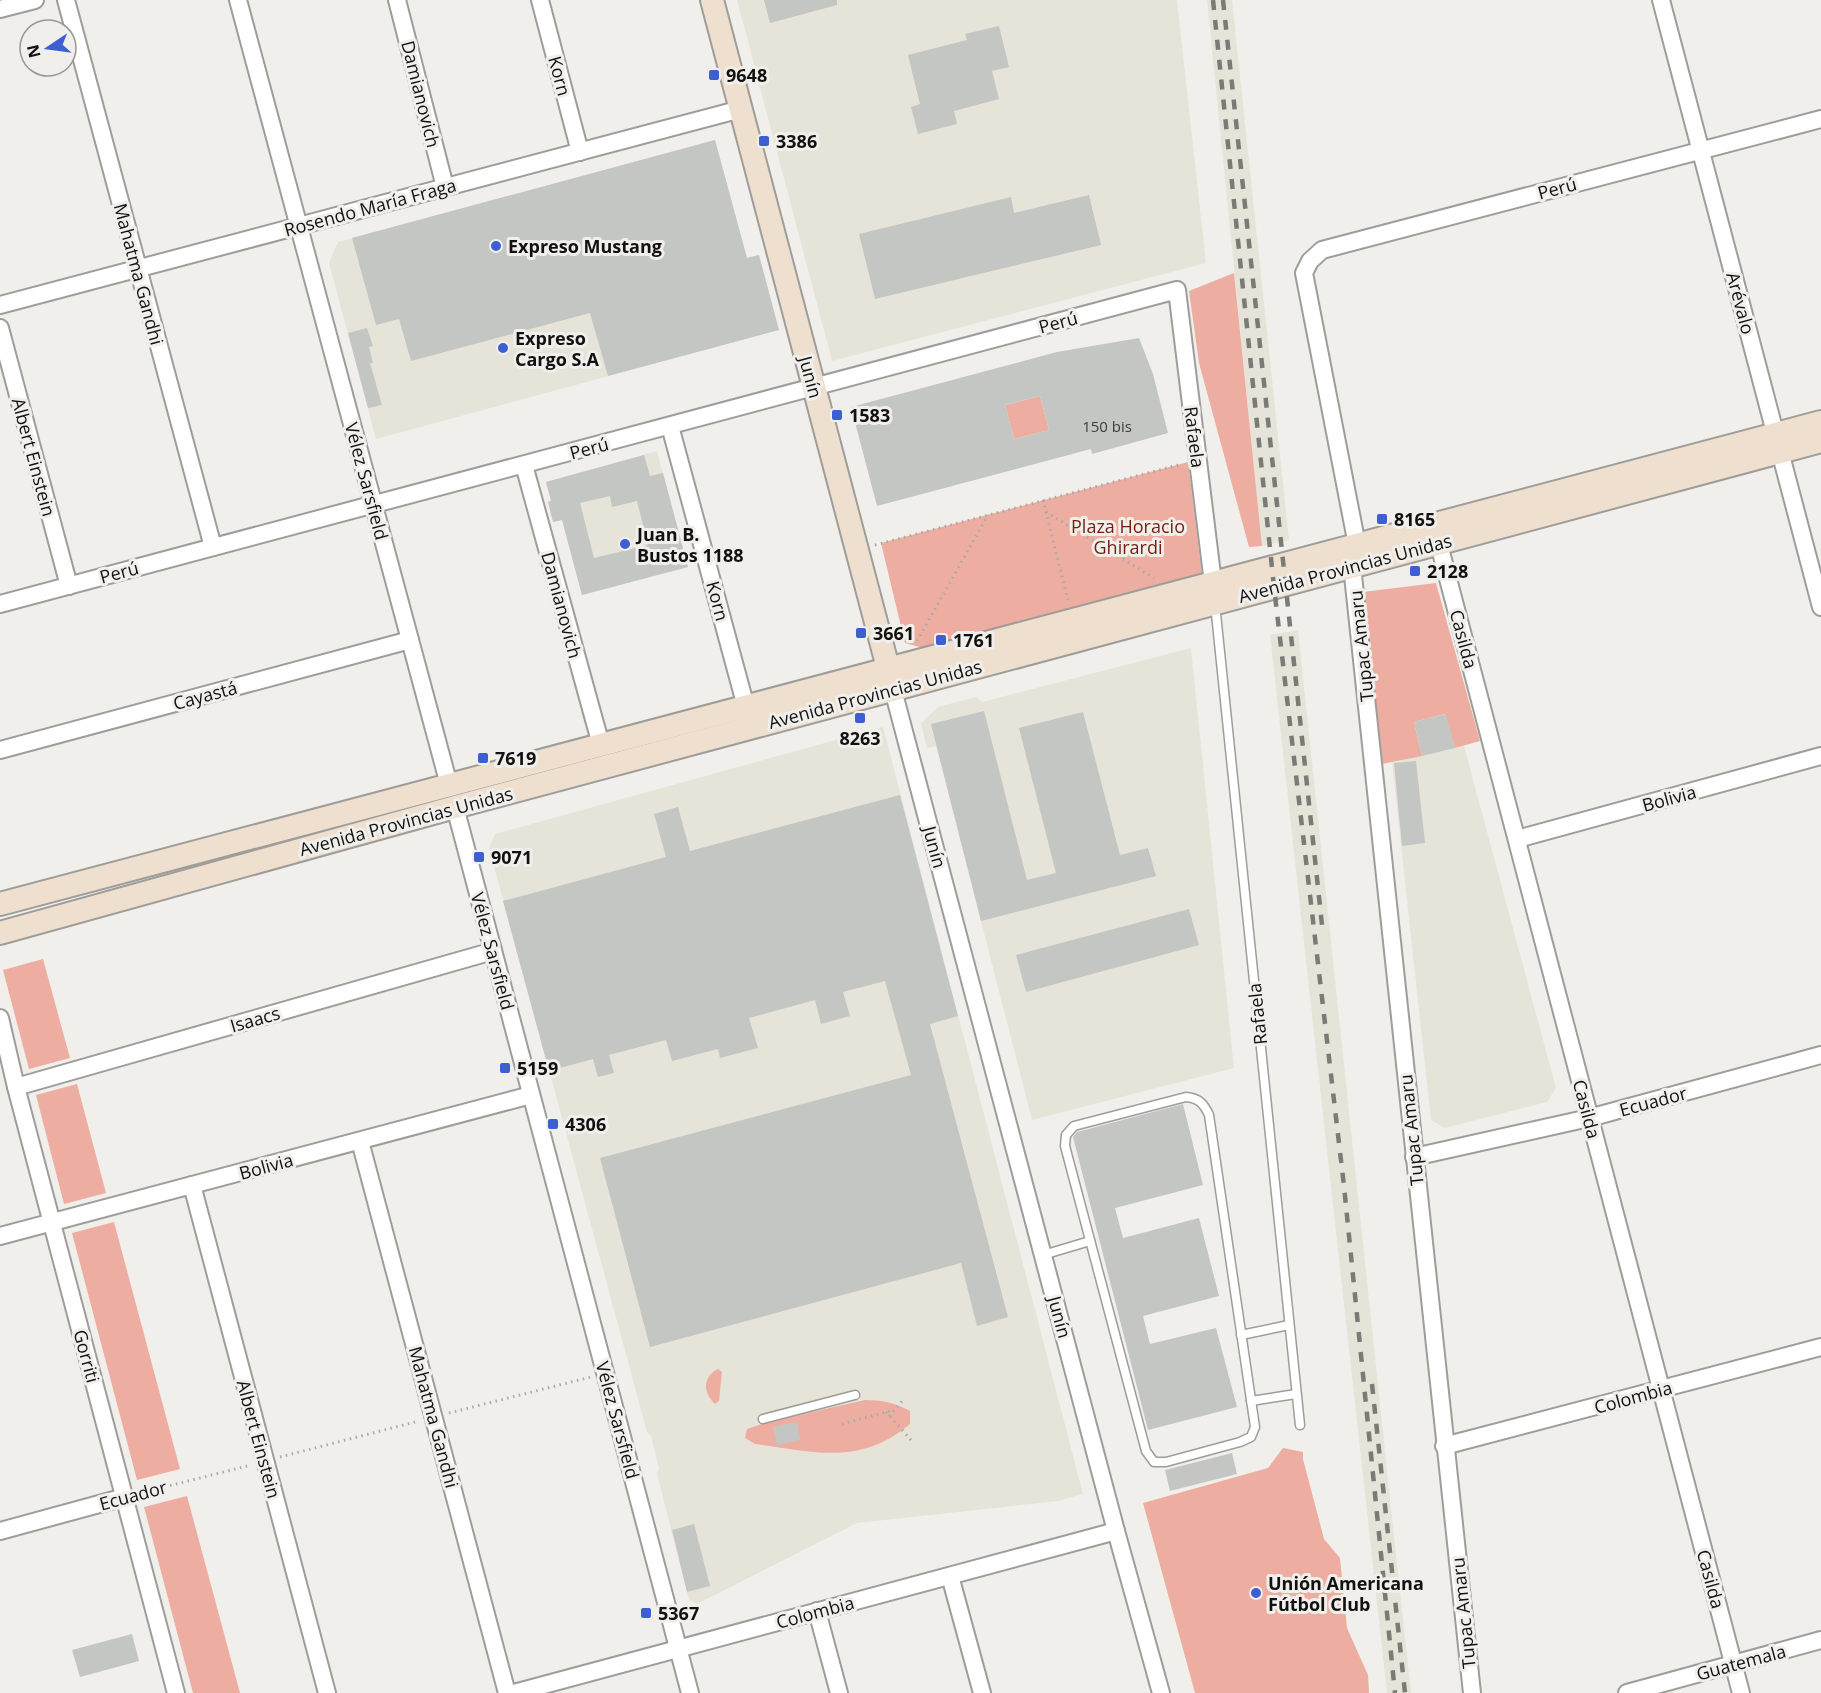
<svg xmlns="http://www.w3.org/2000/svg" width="1821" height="1693" viewBox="0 0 1821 1693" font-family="'Open Sans',sans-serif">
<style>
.built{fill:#e6e4d9}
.green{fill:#eeada1}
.building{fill:#c3c6c2;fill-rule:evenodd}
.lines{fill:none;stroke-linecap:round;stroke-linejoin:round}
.service-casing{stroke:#9e9d99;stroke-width:11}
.minor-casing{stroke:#9e9d99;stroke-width:20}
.secondary-casing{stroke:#9e9d99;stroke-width:26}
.path{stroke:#aaaaa6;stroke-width:3;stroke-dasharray:1.5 4.5;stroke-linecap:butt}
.service{stroke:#fff;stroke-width:8}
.minor{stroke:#fff;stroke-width:16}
.secondary{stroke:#efdfcf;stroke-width:22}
.rail{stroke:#7a7a77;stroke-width:4.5;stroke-dasharray:10 10;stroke-linecap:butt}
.poi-dot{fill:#3d5fd1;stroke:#f0efeb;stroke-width:2}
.labels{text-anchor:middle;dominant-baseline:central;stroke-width:6;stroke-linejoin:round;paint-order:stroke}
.number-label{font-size:15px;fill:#3e3e3c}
.poi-label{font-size:18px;font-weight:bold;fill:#11110f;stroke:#f0efeb;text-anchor:start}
.street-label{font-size:18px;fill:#11110f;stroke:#f0efeb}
.park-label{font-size:18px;fill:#771c0f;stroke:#f0efeb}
</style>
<rect width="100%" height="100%" fill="#f0efeb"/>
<g class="built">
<polygon points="737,0 1177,0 1206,263 832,361"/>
<polygon points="1207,0 1232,0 1289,540 1262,546"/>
<polygon points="715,140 747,258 759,255 779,330 376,439 329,263 338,242"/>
<polygon points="657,451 688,567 582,595 562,520 553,522 548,502 551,500 546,482"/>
<polygon points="1298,630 1396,1555 1411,1693 1387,1693 1270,635"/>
<polygon points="1191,648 1234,1068 1032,1120 936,746 927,748 921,723 938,707 976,697 982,702"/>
<polygon points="1446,714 1455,748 1464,746 1556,1088 1547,1102 1445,1128 1431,1120 1392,763 1422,755 1414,722"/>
<polygon points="883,727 1083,1494 1058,1501 857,1523 697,1604 689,1600 657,1474 659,1469 651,1436 647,1432 489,848 495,834"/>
</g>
<g class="green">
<polygon points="1234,273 1262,546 1249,547 1199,363 1189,291"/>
<polygon points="1040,396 1049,430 1014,439 1005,405"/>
<polygon points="1188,462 1202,575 923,648 905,643 881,543"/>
<polygon points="1436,583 1480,741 1455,748 1445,714 1414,722 1422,756 1377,765 1363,592"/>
<polygon points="43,959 70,1058 29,1069 3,970"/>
<polygon points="77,1084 106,1193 64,1204 36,1095"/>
<polygon points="114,1222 180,1469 137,1480 72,1233"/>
<path d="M718,1369L722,1372L719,1401L715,1404C703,1393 702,1377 718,1369Z"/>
<path d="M865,1400C881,1400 896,1403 910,1411V1424C860,1466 815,1452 755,1444L745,1438L747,1429L768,1422Z"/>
<polygon points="1283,1448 1303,1452 1303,1459 1324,1539 1340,1558 1347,1628 1368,1675 1369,1693 1195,1693 1143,1503 1268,1468"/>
<polygon points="187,1496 240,1693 193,1693 144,1507"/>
</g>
<g class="building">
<polygon points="764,0 837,0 837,5 770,23"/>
<polygon points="999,26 1009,67 992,71 999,99 954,111 957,124 918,134 911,107 920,104 908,55 967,40 965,34"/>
<polygon points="715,140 747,258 759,255 779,330 608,376 590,313 411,361 399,319 376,325 352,238"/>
<polygon points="1089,195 1101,245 875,299 859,234 1011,197 1014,213"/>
<polygon points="367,328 373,346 369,347 373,363 370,363 382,405 368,408 348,333"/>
<path d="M1139,338L1153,374L1168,433L1092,454L1091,449L877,506L851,407L1057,352ZM1040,396L1049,430L1014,439L1005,405Z"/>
<path d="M644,455L650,476L663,473L688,567L582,595L562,520L553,522L548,502L551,501L546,482ZM610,496L612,507L637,501L648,545L594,558L580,503Z"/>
<polygon points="984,711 1027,880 1056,873 1019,728 1083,712 1120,855 1148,848 1156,876 981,921 931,724"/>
<polygon points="1446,714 1455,748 1422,756 1414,722"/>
<polygon points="1416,761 1425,843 1402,846 1394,763"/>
<polygon points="900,795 958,1016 930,1024 1008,1317 977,1326 961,1263 650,1347 600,1158 911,1075 885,981 843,992 850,1016 821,1024 815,1000 749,1018 758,1048 720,1058 718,1049 672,1061 666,1040 609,1055 614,1073 598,1077 593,1059 549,1071 503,901 666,857 654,814 678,807 690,851"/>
<polygon points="1189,909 1199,945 1026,992 1016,955"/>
<polygon points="1183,1104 1203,1185 1115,1208 1123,1238 1199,1218 1219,1296 1143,1316 1150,1344 1216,1328 1237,1407 1148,1430 1073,1137 1077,1132"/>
<polygon points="797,1422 800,1440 777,1445 773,1427"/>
<polygon points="1232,1453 1237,1474 1170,1491 1165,1470"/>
<polygon points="694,1524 710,1586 687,1592 672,1530"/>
<polygon points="132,1634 139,1661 80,1677 72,1650"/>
</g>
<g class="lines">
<defs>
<g id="service">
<polyline points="1215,604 1300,1425"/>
<path d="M1186,1097C1199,1098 1204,1104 1209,1115L1255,1427L1251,1437L1240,1442L1166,1462H1154L1146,1451L1065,1146L1066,1135L1074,1126Z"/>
<polyline points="1043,1255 1090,1241"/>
<polyline points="1241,1335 1289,1325"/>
<polyline points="1251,1401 1296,1394"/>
<polyline points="763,1419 855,1395"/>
</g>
<g id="minor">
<polyline points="66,0 213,547"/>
<polyline points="238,0 449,785"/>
<polyline points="397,0 445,187"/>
<polyline points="540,0 580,152"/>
<polyline points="1661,0 1821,607"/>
<polyline points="0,9 35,0"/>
<polyline points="0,305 741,109"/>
<polyline points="0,328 69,586"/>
<polyline points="670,426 746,707"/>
<polyline points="524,465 601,745"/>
<polyline points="1436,533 1741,1693"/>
<polyline points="1357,545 1304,273 1310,261 1322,250 1821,119"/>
<polyline points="1352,566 1472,1693"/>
<polyline points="0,604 1177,290 1213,583"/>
<polyline points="893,690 1116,1531 1161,1693"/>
<polyline points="0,750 410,640"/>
<polyline points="455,807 690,1693"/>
<polyline points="1517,839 1821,756"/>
<polyline points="0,1018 16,1087 176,1693"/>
<polyline points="16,1087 493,951"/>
<polyline points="360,1141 507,1693"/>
<polyline points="1414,1157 1589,1118 1821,1055"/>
<polyline points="192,1185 327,1693"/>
<polyline points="0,1236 531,1095"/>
<polyline points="1444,1446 1821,1347"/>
<polyline points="0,1531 125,1497"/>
<polyline points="950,1576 982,1693"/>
<polyline points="817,1611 839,1693"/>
<polyline points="514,1693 1116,1531"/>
<polyline points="1627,1693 1821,1640"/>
</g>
<g id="secondary">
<polyline points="712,0 892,683"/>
<polyline points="0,904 1821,422"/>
<polyline points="0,933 455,807 1821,441"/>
</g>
</defs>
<use href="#service" class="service-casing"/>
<use href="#minor" class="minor-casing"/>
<use href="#secondary" class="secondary-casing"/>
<g class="path">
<polyline points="1043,500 1068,600"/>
<polyline points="1046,512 1154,578"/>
<polyline points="875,545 1182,464"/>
<polyline points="917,641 988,515"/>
<polyline points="886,1412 911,1440"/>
<polyline points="449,1413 591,1377"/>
<polyline points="889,1416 905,1398"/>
<polyline points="842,1424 894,1410"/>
<polyline points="280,1457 419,1421"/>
<polyline points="141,1493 251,1465"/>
</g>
<use href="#service" class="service"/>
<use href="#minor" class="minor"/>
<use href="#secondary" class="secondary"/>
<g class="rail">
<polyline points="1213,0 1274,587 1344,1186 1395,1693"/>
<polyline points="1223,0 1322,925"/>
<polyline points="1372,1384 1405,1693"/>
</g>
</g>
<g class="poi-dot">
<rect x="708" y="69" width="12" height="12" rx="3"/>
<rect x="758" y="135" width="12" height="12" rx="3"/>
<circle cx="496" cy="246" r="6"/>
<circle cx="503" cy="348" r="6"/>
<rect x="831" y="409" width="12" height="12" rx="3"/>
<rect x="1376" y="513" width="12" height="12" rx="3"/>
<circle cx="625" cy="544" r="6"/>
<rect x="1409" y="565" width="12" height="12" rx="3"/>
<rect x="855" y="627" width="12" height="12" rx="3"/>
<rect x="935" y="634" width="12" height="12" rx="3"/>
<rect x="854" y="712" width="12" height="12" rx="3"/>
<rect x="477" y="752" width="12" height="12" rx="3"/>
<rect x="473" y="851" width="12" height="12" rx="3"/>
<rect x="499" y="1062" width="12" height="12" rx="3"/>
<rect x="547" y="1118" width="12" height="12" rx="3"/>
<circle cx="1256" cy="1593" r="6"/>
<rect x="640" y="1607" width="12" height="12" rx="3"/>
</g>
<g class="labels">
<g class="number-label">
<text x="1107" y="426">150 bis</text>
</g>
<g class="poi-label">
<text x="726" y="75">9648</text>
<text x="776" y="141">3386</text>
<text x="508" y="246">Expreso Mustang</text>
<text x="515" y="338">Expreso<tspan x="515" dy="21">Cargo S.A</tspan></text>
<text x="849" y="415">1583</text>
<text x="1394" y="519">8165</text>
<text x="637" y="534">Juan B.<tspan x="637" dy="21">Bustos 1188</tspan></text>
<text x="1427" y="571">2128</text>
<text x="873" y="633">3661</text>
<text x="953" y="640">1761</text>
<text x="860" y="738" text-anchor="middle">8263</text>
<text x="495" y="758">7619</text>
<text x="491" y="857">9071</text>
<text x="517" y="1068">5159</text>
<text x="565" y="1124">4306</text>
<text x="1268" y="1583">Unión Americana<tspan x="1268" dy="21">Fútbol Club</tspan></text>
<text x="658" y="1613">5367</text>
</g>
<g class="street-label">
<text transform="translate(560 76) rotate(75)">Korn</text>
<text transform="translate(421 94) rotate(76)">Damianovich</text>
<text transform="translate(1557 188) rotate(-15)">Perú</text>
<text transform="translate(370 207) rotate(-15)">Rosendo María Fraga</text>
<text transform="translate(139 274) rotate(75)">Mahatma Gandhi</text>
<text transform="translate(1741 303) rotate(75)">Arévalo</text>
<text transform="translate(1058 322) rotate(-15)">Perú</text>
<text transform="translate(811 377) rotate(75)">Junín</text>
<text transform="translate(1195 437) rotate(83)">Rafaela</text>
<text transform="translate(589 448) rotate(-15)">Perú</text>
<text transform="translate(34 457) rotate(75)">Albert Einstein</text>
<text transform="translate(367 481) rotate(75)">Vélez Sarsfield</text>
<text transform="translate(1345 568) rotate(-15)">Avenida Provincias Unidas</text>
<text transform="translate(119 572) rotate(-15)">Perú</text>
<text transform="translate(718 601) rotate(75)">Korn</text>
<text transform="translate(562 605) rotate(75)">Damianovich</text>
<text transform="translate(1464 639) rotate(75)">Casilda</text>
<text transform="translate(1361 646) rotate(-96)">Tupac Amaru</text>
<text transform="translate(875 694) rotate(-15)">Avenida Provincias Unidas</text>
<text transform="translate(205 695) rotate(-15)">Cayastá</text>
<text transform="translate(1669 798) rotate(-15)">Bolivia</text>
<text transform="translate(406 821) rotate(-15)">Avenida Provincias Unidas</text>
<text transform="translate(935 847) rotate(75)">Junín</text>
<text transform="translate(493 951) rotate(75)">Vélez Sarsfield</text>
<text transform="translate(1257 1014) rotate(-96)">Rafaela</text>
<text transform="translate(255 1019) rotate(-16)">Isaacs</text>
<text transform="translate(1653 1101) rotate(-15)">Ecuador</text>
<text transform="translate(1587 1109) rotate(75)">Casilda</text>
<text transform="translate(1411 1130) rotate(-96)">Tupac Amaru</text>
<text transform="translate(266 1166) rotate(-15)">Bolivia</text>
<text transform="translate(1060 1317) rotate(75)">Junín</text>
<text transform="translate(87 1356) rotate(75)">Gorriti</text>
<text transform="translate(1633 1397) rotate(-15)">Colombia</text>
<text transform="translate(434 1417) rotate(75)">Mahatma Gandhi</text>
<text transform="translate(618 1420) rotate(75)">Vélez Sarsfield</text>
<text transform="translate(259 1439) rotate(75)">Albert Einstein</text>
<text transform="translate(133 1495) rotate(-15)">Ecuador</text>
<text transform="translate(1711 1579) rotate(75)">Casilda</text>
<text transform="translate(815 1612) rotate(-15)">Colombia</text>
<text transform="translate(1463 1613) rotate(-96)">Tupac Amaru</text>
<text transform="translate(1741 1662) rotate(-15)">Guatemala</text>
</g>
<g class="park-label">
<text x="1128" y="526">Plaza Horacio<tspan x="1128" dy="21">Ghirardi</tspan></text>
</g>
</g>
<g transform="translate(48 48) rotate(257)"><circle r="28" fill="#f0efeb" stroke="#979693" stroke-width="1.5"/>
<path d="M0-4.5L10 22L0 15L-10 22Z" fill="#3d5fd1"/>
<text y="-9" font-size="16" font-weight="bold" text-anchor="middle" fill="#11110f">N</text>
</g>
</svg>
